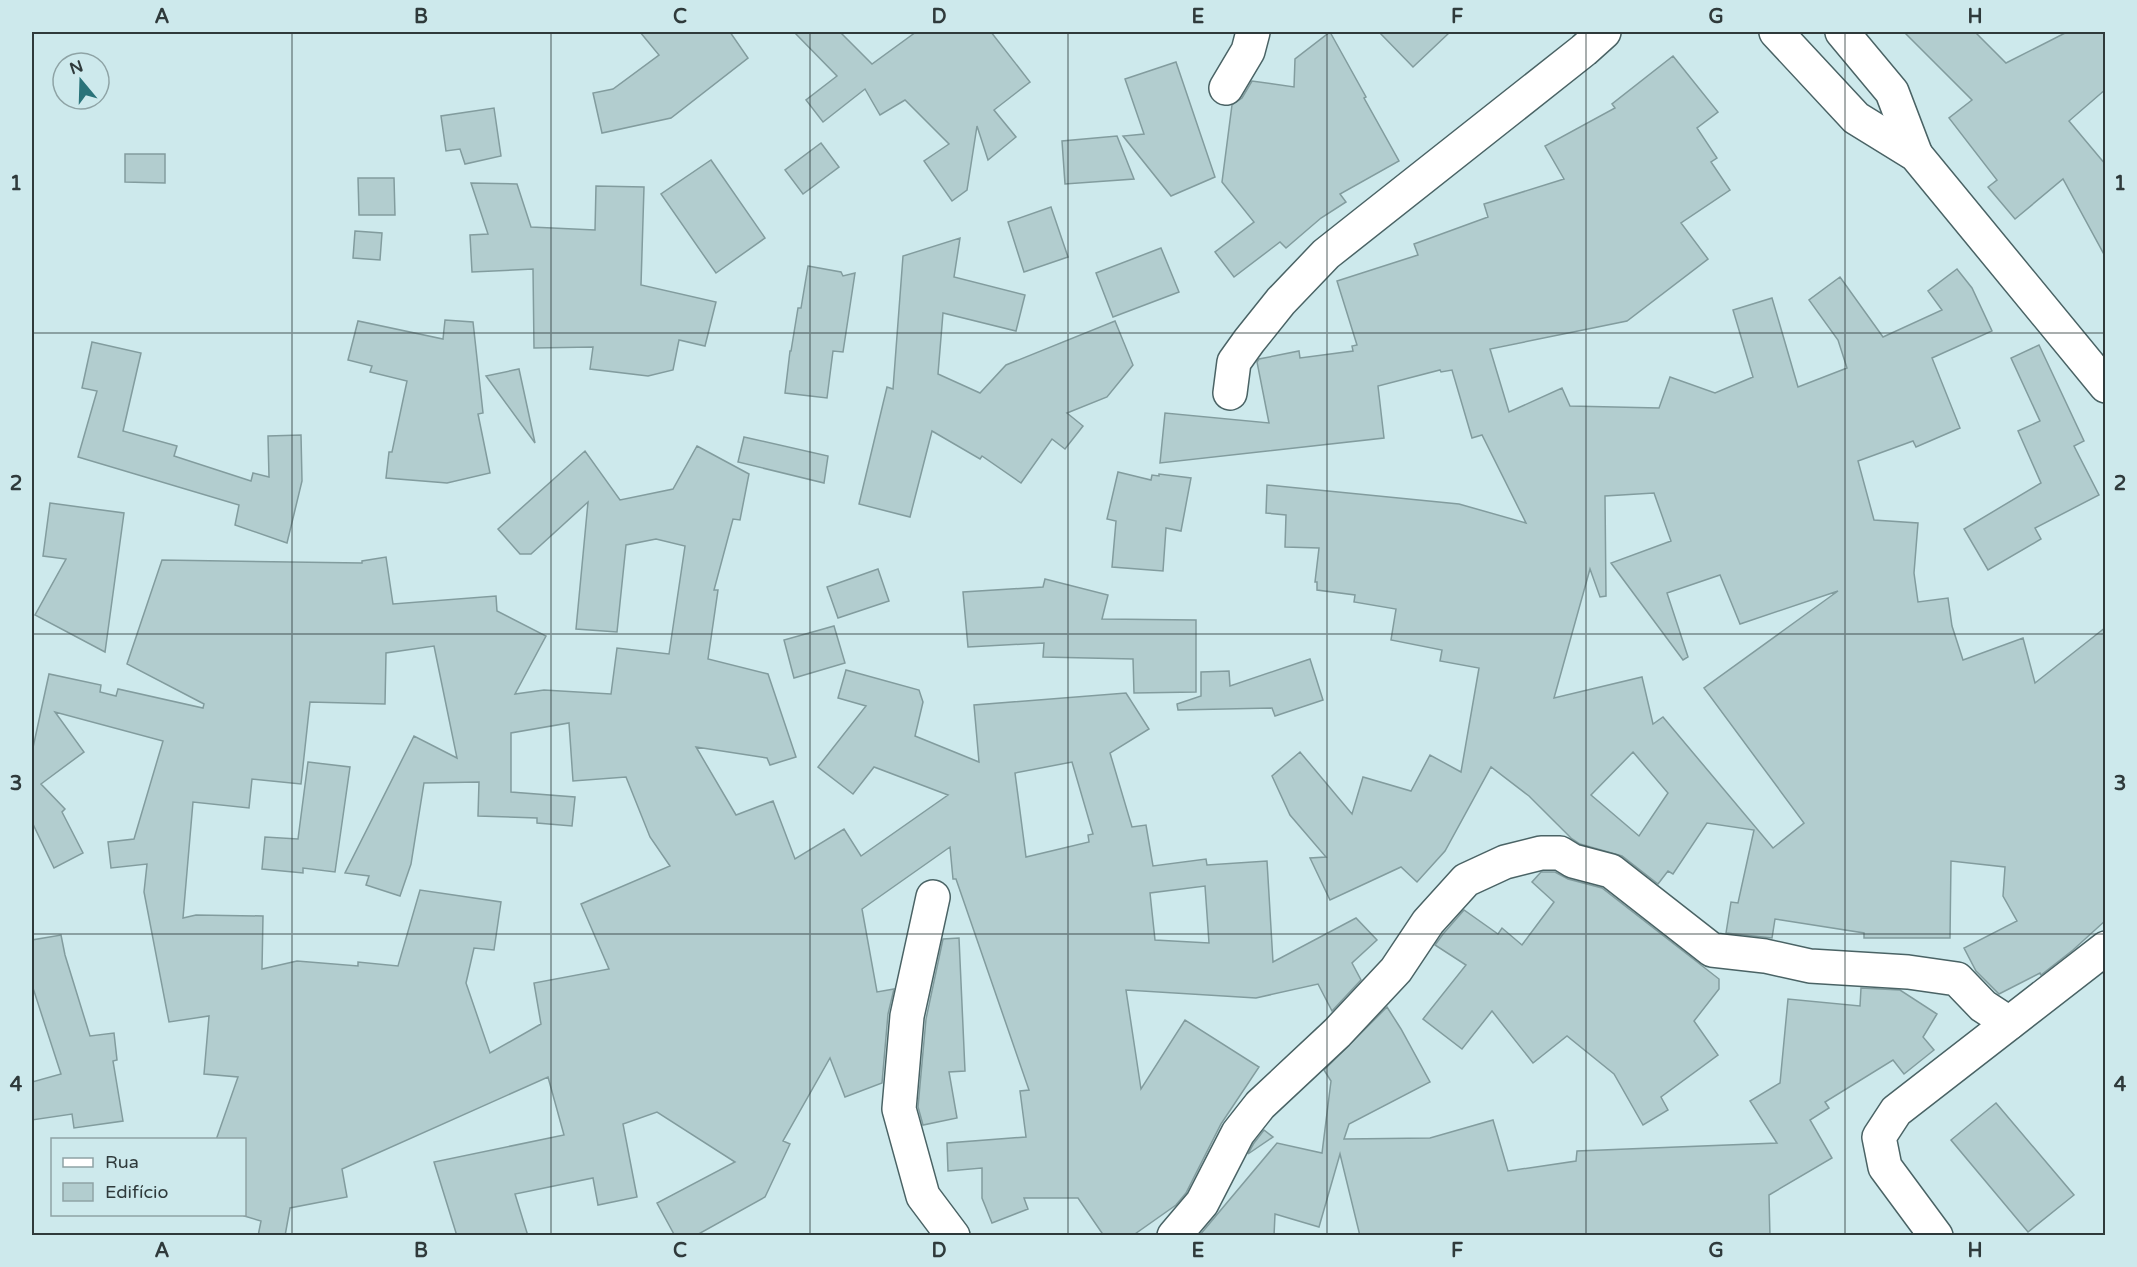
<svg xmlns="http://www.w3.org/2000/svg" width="2137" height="1267" viewBox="0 0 2137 1267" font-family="'Varela Round',sans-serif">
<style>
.building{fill:#b2cdcf;stroke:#829c9e;stroke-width:1.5;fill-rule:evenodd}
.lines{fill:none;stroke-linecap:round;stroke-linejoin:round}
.minor-casing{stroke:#4a6365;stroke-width:36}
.minor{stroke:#fff;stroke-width:33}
.grid{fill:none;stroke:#2f3a3b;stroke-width:1.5;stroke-opacity:0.55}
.neatline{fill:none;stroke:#2f3a3b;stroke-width:2}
.grid-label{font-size:20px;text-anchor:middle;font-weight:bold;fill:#2f3a3b}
</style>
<rect width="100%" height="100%" fill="#cde9ec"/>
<g class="building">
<polygon points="640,32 730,32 748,58 671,118 602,133 593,93 613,89 659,55"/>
<polygon points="794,32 840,32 872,64 916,32 991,32 1030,82 994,110 1016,137 988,160 977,126 967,190 952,201 924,161 949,144 905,100 880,115 865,89 823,122 806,100 837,76"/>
<polygon points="1330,32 1366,97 1364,98 1399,161 1340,194 1346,202 1321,218 1286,248 1280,242 1234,277 1215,252 1254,222 1222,182 1232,105 1242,98 1252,81 1294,87 1295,59"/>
<polygon points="1379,32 1450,32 1413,67"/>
<polygon points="1904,32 1975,32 2006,63 2067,32 2106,32 2106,89 2069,121 2106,165 2106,258 2063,179 2015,219 1988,187 1997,180 1949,118 1972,100"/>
<path d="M1673,56L1718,112L1697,128L1717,158L1711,162L1730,190L1681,223L1708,259L1627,321L1490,349L1509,412L1562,388L1570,406L1659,408L1670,377L1715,393L1753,377L1733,310L1772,298L1798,387L1847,368L1838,340L1809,300L1840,277L1883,337L1942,310L1928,291L1957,269L1972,288L1992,331L1932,358L1960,428L1916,447L1913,441L1858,461L1874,520L1918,523L1914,573L1918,602L1948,598L1952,626L1963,660L2023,638L2035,683L2106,627V920L2073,950L2041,975L2040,973L1999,994L1976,971L1964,948L2017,921L2003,896L2005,867L1951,861L1950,938H1864V933L1775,919L1772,938L1726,933L1731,902L1738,903L1754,830L1707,823L1673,874L1668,871L1658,884L1622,856L1580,844L1571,838L1529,796L1491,767L1445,851L1417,882L1401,867L1330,900L1310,858L1326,857L1290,815L1272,776L1300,752L1352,814L1363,777L1411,791L1430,755L1461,772L1479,668L1440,661L1442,650L1391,640L1396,609L1354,602L1355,595L1317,590V582H1315L1319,548L1285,547L1286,515L1266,513L1267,485L1459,504L1526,523L1482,435L1472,438L1452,370L1441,372L1440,370L1378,386L1384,438L1160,463L1165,413L1269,423L1257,362L1259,359L1299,351L1300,358L1353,351L1352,346L1357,345L1337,281L1418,255L1414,244L1488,217L1484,204L1564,179L1545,146L1615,108L1612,104ZM1654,493L1671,541L1611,563L1683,660L1688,657L1667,593L1720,575L1740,624L1838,591L1704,688L1804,823L1773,848L1663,717L1653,724L1642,677L1554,698L1590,569L1600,597L1606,596L1605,496ZM1633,752L1668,793L1639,836L1591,795Z"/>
<polygon points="1176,62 1215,177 1171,196 1123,136 1144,134 1125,79"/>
<polygon points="494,108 501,156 465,164 460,149 446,151 441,116"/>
<polygon points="1117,136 1134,179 1065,184 1062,141"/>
<polygon points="821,143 839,167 803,194 785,170"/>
<polygon points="125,154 165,154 165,183 125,182"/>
<polygon points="711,160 765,238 716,273 661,194"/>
<polygon points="358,178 394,178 395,215 359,215"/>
<polygon points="471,183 517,184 531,227 595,230 596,186 644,187 641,285 716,302 705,346 679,340 673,370 648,376 590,369 593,347 534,348 533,269 472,272 470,235 488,234"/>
<polygon points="1051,207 1068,257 1024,272 1008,222"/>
<polygon points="355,231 382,233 380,260 353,258"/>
<polygon points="960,238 954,277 1025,295 1016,331 943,313 938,374 980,393 1006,365 1115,321 1133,365 1107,397 1067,413 1083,426 1065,449 1052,439 1021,483 982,456 980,459 932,431 910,517 859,504 887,387 893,389 903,256"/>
<polygon points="1161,248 1179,292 1113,317 1096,273"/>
<polygon points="808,266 841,272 843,276 855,273 843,352 833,351 827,398 785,393 790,351 791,351 798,308 801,308"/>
<polygon points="445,320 473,322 483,413 478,414 490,473 447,483 386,478 389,452 392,452 407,381 370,372 372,366 348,360 358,321 443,339"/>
<polygon points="92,342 141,353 123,431 177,446 174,456 251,481 253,473 269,477 268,436 301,435 302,481 287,543 235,525 239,505 78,457 97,391 82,388"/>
<polygon points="2039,345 2084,441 2074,446 2099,495 2035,528 2041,539 1988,570 1964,529 2041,483 2018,431 2040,421 2011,358"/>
<polygon points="519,369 535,443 486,376"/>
<polygon points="744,437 828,456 824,483 738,462"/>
<path d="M697,446L749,474L740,520L733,519L714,590H718L708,659L768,674L796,757L770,765L767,758L696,747L736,815L773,801L795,859L844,829L861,856L948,795L874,767L853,794L818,767L866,706L838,698L846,670L919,690L923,702L915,736L979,762L974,705L1126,693L1149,729L1110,753L1132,827L1146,825L1153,866L1206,859L1207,865L1267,861L1273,962L1356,918L1377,940L1352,963L1361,980L1332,1011L1318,984L1256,998L1126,990L1141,1089L1185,1020L1259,1067L1221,1124L1186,1193L1176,1205L1132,1236H1104L1078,1198H1024L1028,1209L992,1223L982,1198V1168L948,1171L947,1143L1026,1137L1020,1091L1029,1090L956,879H953L950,847L862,909L877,992L894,989L888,1014L882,1083L845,1097L830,1058L783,1141L790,1144L765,1197L695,1236H675L657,1203L735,1162L657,1112L623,1124L637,1197L598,1205L593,1178L515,1194L528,1236H457L434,1162L564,1135L548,1077L342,1169L347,1197L290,1208L285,1236H258L261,1221L244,1216V1140H216L238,1077L204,1074L209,1016L169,1022L144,892L147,864L111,868L108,842L134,839L163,741L55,712L84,752L41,784L65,809L62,812L83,853L54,868L32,822V752L49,674L101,685L100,692L116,696L118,689L203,708L204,704L127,664L162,560L362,563V561L386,557L393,604L496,596L497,611L546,636L515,694L544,690L611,694L617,648L669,654L685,546L656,539L626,545L617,632L576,629L588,502L531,554H520L498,529L585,451L620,500L673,489ZM434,646L457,758L414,736L345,873L369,876L366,885L400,896L411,864L424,783L479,782L478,816L537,818V823L572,826L575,797L511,792V733L569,723L573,781L626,777L650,837L670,866L581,904L609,969L534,983L541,1024L490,1053L466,983L474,948L494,950L501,902L420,890L398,966L358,962V966L297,961L262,969L263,916L196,915L183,918L193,802L249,808L252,779L301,784L310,702L385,704L386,653ZM1072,762L1093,834L1088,835L1089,842L1026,857L1015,773ZM1205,886L1209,943L1155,940L1150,893Z"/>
<polygon points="1118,472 1151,480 1152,475 1159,476 1159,474 1191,478 1181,531 1166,528 1163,571 1112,567 1116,521 1107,519"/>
<polygon points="50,503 124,513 105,652 35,615 66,559 43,556"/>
<polygon points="878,569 889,601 838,618 827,587"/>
<polygon points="1045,579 1108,595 1102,619 1196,620 1196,692 1134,693 1133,659 1043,657 1044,643 968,647 963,592 1043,587"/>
<polygon points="834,626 845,663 794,678 784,640"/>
<polygon points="1310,659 1323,700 1275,716 1272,708 1178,710 1177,704 1201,696 1201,672 1229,671 1230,686"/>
<polygon points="308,762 350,767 335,872 303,868 303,873 262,869 265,837 298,839"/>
<polygon points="1541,872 1555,872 1568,879 1602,888 1719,979 1719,989 1694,1021 1718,1055 1661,1097 1668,1110 1643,1125 1614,1074 1567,1036 1533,1063 1492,1011 1462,1049 1423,1019 1466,965 1435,945 1443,934 1464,910 1498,934 1502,928 1522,945 1554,902 1532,882"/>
<polygon points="61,935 65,955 90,1036 114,1033 117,1060 113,1061 123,1121 74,1128 72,1114 32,1120 32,1082 61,1074 32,985 32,940"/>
<polygon points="959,938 965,1071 949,1072 957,1118 923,1125 918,1107 926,1019 943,939"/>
<polygon points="1861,988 1900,990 1937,1014 1923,1037 1934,1050 1904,1074 1893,1060 1825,1102 1829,1108 1810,1120 1832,1158 1769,1195 1770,1236 1360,1236 1340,1154 1319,1227 1275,1214 1274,1236 1199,1236 1277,1143 1322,1153 1331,1081 1324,1070 1387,1007 1401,1029 1430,1082 1349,1124 1344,1139 1430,1138 1493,1120 1508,1171 1576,1161 1577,1151 1777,1143 1750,1101 1780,1083 1788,999 1860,1006"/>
<polygon points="1996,1103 2074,1195 2028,1232 1951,1140"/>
<polygon points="1264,1130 1273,1137 1248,1154 1254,1143"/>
</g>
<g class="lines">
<defs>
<g id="minor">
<polyline points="1776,32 1856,118 1916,155 2106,386"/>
<polyline points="1842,32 1892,92 1916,155"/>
<polyline points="1226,88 1248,51 1253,32"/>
<polyline points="1230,393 1234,362 1249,341 1281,301 1326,254 1584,50 1604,32"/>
<polyline points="933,897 907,1016 899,1109 923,1196 953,1236"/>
<polyline points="1174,1236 1202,1203 1238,1133 1260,1105 1337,1033 1396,970 1428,922 1466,880 1505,862 1541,853 1560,853 1573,861 1611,871 1712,950 1765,956 1810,966 1908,972 1957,979 1983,1006 2009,1023"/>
<polyline points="1936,1236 1885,1167 1879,1137 1896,1111 2106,948"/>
</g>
</defs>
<use href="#minor" class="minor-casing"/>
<use href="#minor" class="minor"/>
</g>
<path class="grid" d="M292,32V1236M551,32V1236M810,32V1236M1068,32V1236M1327,32V1236M1586,32V1236M1845,32V1236M32,333H2106M32,634H2106M32,934H2106"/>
<rect width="2137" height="1267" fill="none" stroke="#cde9ec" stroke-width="66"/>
<rect x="51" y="1138" width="195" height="78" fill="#cde9ec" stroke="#8ea3a5" stroke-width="1.5"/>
<rect x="63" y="1158" width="30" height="9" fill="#ffffff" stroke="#8ea3a5" stroke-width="1.5"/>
<text x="105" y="1168" font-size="18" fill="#2f3a3b">Rua</text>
<rect x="63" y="1183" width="30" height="18" fill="#b2cdcf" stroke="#8ea3a5" stroke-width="1.5"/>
<text x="105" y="1198" font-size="18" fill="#2f3a3b">Edifício</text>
<g transform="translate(81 81) rotate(341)"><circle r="28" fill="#cde9ec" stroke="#8ea3a5" stroke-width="1.5"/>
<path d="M0-4.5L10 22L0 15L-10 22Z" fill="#2a7379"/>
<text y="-9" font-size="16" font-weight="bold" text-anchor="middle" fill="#2f3a3b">N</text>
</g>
<rect x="33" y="33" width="2071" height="1201" class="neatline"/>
<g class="grid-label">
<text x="162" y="23">A</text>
<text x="421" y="23">B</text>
<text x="680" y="23">C</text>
<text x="939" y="23">D</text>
<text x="1198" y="23">E</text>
<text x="1457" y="23">F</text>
<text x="1716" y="23">G</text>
<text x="1975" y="23">H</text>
<text x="16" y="190">1</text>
<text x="2120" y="190">1</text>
<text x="16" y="490">2</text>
<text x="2120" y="490">2</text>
<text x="16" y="790">3</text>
<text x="2120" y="790">3</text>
<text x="16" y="1091">4</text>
<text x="2120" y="1091">4</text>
<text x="162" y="1257">A</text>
<text x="421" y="1257">B</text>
<text x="680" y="1257">C</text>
<text x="939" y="1257">D</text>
<text x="1198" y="1257">E</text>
<text x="1457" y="1257">F</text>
<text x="1716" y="1257">G</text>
<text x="1975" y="1257">H</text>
</g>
</svg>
